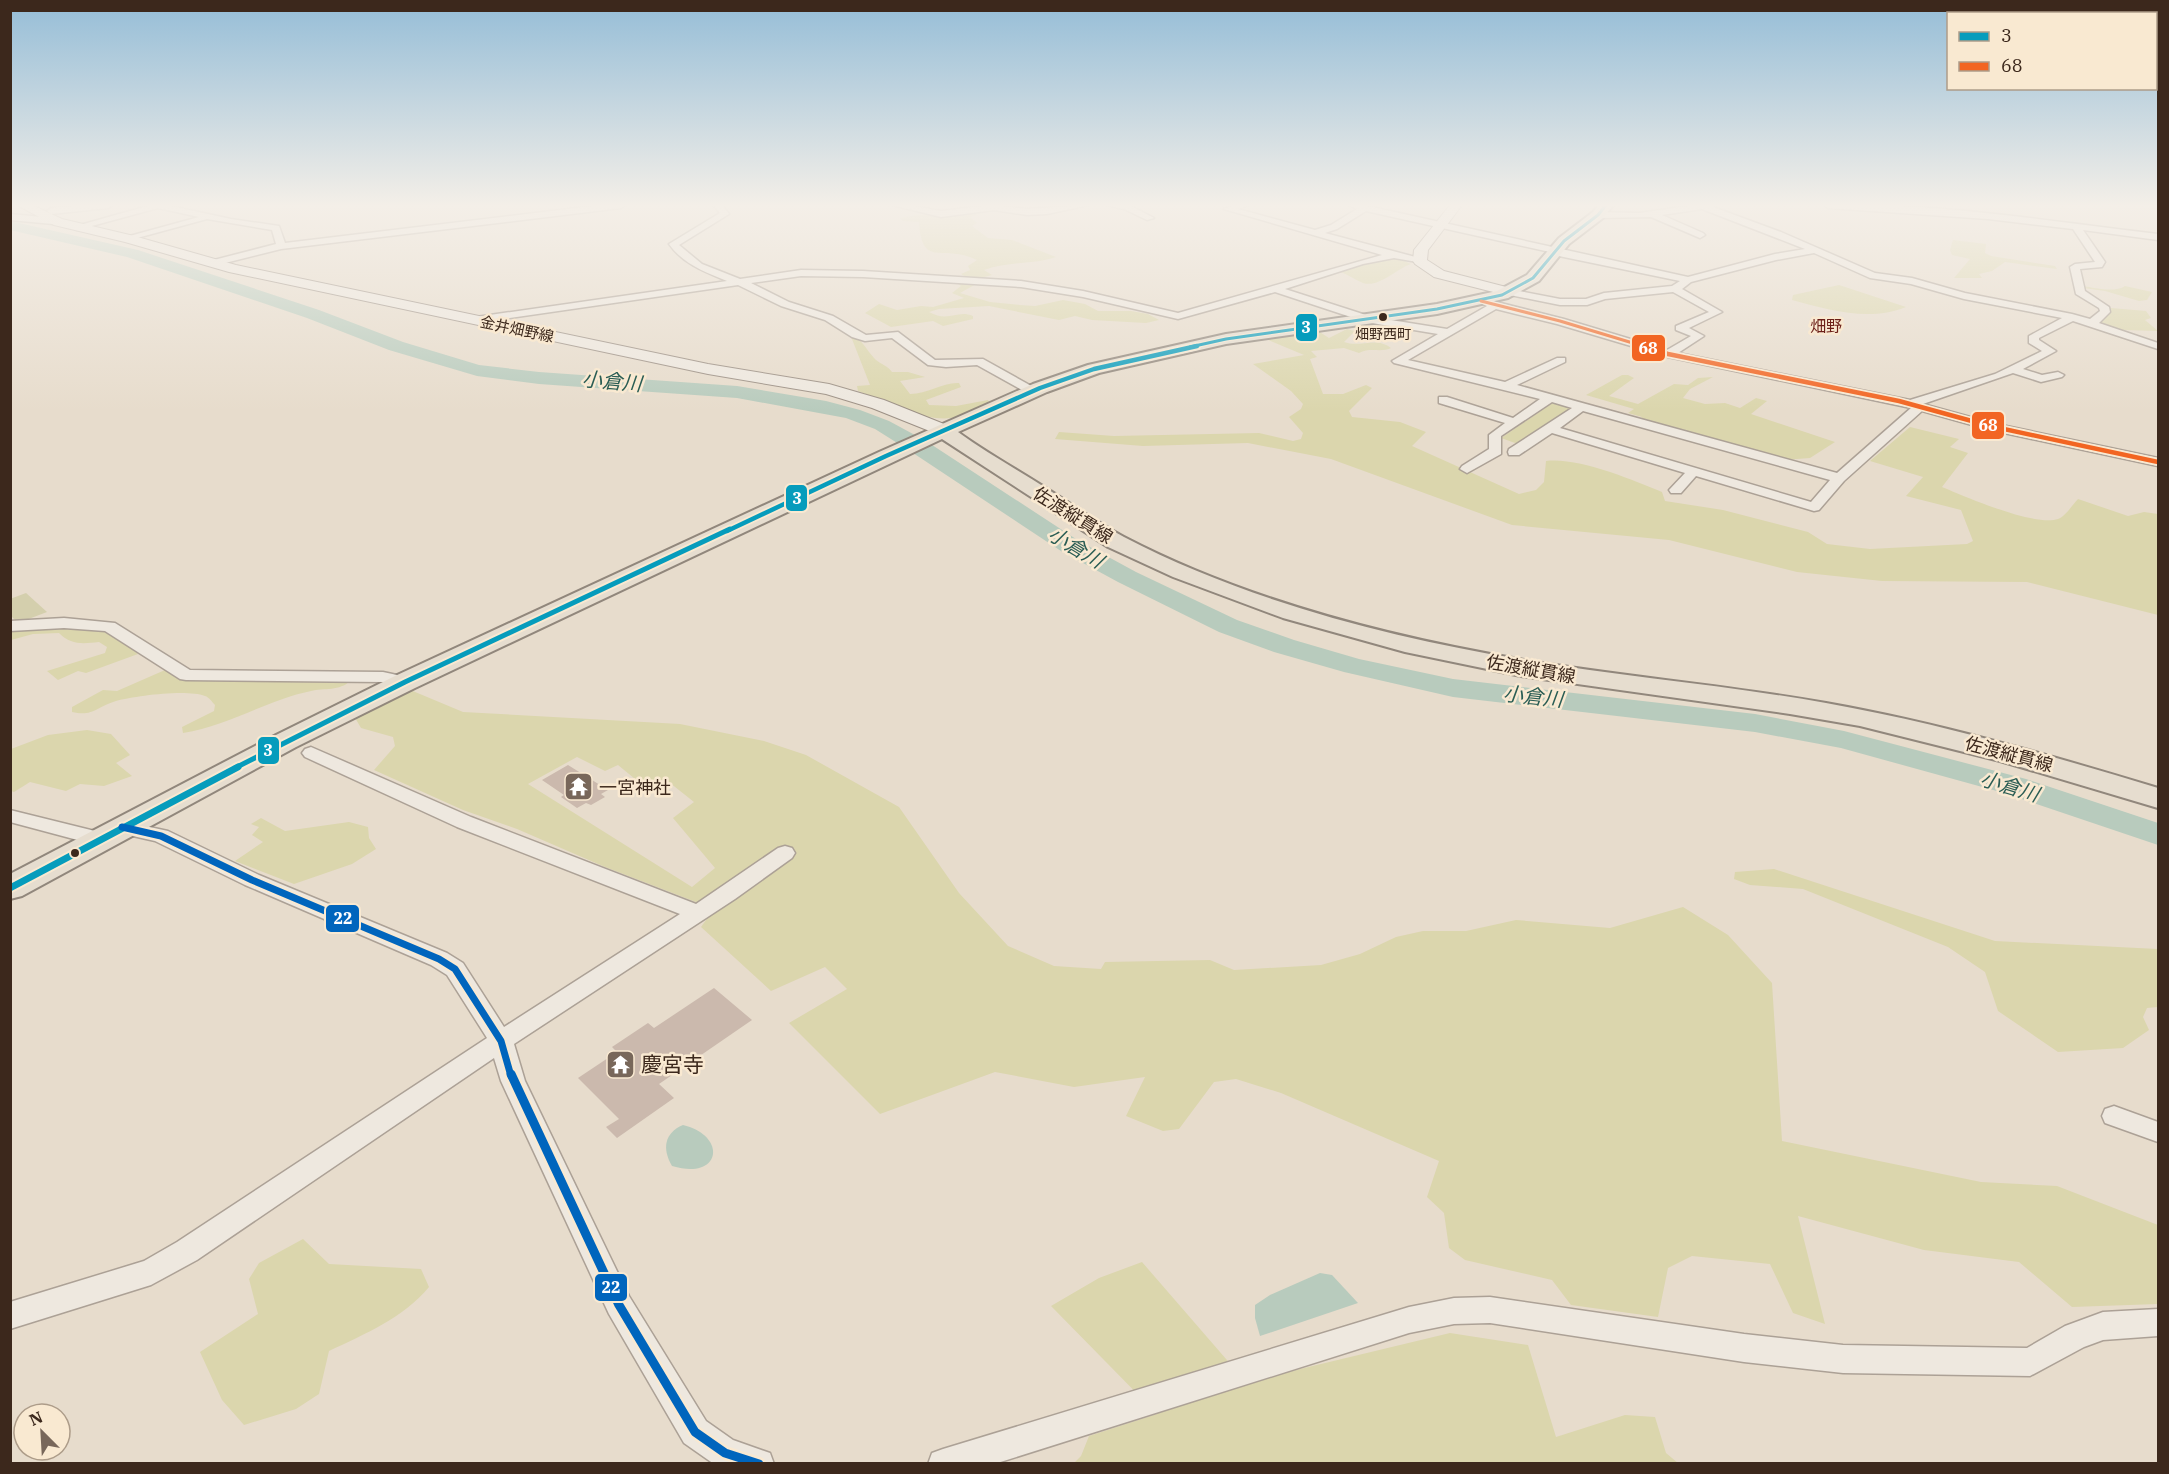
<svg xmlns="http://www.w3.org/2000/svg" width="2169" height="1474" viewBox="0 0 2169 1474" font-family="'IBM Plex Serif','Noto Sans JP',serif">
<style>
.green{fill:#dbd6ad;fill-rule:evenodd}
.cemetery{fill:#d4cfad}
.water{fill:#b8cbbd}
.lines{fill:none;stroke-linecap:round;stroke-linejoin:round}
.river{fill:#b8cbbd;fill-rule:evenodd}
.building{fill:#cbb9ad}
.street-casing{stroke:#aca196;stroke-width:3}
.secondary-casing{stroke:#9c9085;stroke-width:2}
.primary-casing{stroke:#91877c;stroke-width:4}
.street{fill:#eee8df;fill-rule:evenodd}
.secondary{fill:#eee8df;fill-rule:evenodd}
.primary{fill:#e6ddcf;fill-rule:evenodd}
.bus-1-far3-casing{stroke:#f9e9d1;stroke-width:5}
.bus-1-far2-casing{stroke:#f9e9d1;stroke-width:8}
.bus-1-far1-casing{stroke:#f9e9d1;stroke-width:9}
.bus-1-casing{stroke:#f9e9d1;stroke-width:11}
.bus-2-far1-casing{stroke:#f9e9d1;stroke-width:5}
.bus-2-casing{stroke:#f9e9d1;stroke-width:8}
.bus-3-far1-casing{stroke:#f9e9d1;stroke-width:11}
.bus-3-casing{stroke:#f9e9d1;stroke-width:14}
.bus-1-far3{stroke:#069cbc;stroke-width:3}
.bus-1-far2{stroke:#069cbc;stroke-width:4.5}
.bus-1-far1{stroke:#069cbc;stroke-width:5}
.bus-1{stroke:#069cbc;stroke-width:7}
.bus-2-far1{stroke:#f26522;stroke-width:3}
.bus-2{stroke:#f26522;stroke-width:4.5}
.bus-3-far1{stroke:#0065bd;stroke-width:7}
.bus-3{stroke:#0065bd;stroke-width:9}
.bus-dot{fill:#3c281c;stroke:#f9e9d1;stroke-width:2}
.labels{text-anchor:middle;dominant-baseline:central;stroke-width:5;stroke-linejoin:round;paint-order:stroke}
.far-bus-label{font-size:14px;fill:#3c281c;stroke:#f9e9d1}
.far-street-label{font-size:15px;fill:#3c281c;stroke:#f9e9d1}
.far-neighbourhood-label{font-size:16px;fill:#6c1f18;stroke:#f9e9d1}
.street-label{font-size:18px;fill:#3c281c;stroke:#f9e9d1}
.poi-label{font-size:18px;fill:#3c281c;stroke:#f9e9d1;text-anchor:start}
.water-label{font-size:20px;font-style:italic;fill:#2a5d54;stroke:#f9e9d1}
.near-poi-label{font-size:21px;fill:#3c281c;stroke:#f9e9d1;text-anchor:start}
.line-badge{stroke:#f9e9d1;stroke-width:2}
.badge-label{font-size:16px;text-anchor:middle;font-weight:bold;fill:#fff}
</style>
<rect width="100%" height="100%" fill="#e7dccc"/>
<g class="green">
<path d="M971,211L977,215L970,217L977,223L972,226L988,238L1012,240L1056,257C1032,265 1009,261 984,270L992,275C981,278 971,281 961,274L970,270L968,266L977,260C943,243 922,270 919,222L903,221L900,218C924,213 947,214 971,211Z"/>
<polygon points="1953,240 1986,244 1985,253 1991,256 2055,266 2057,269 2005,262 1992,271 1979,274 1982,278 1954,278 1970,259 1952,255 1950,250"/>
<path d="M1396,257L1411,264C1396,269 1379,288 1363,283C1356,280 1348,275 1341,272L1364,263Z"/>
<path d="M954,281L978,283L960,293L990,302L1020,305L1035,306L1063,300L1085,304L1098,311H1131L1148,314L1159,320L1146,323L1092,320L1075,316L1059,320L989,306L939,309L929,312C949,323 957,309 973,316V319L943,326L933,321L891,327L865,313L879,304L897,310L921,306L933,307L964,298L952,293L961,286Z"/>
<path d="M1839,285L1906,307C1869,322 1829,310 1792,300L1793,295Z"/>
<path d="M2083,286C2095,288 2115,293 2125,286L2152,292L2147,300L2139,301L2105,291L2083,288Z"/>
<polygon points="2111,308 2146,311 2151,318 2145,320 2158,331 2122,330 2099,322"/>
<path d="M1315,329L1329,338L1347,329L1355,331L1344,342C1361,348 1376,336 1391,348C1381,353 1370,347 1359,353L1344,348L1311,351L1317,357L1310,359L1323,394H1343L1366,385L1372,388L1349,411L1352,417L1400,422L1426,432L1412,446L1519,494L1536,490L1544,482L1546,461C1578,457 1633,480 1662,492L1665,501L1723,510L1808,532L1827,544L1870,549L1967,544L1973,541L1961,510L1906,496L1923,477L1870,461L1910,427L1959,439L1950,447L1968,453L1942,487C1966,497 2035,527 2058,519C2066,516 2072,505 2078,499L2128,516L2144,512L2158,514V615L2027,582L1882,581L1797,572L1669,540L1512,525L1331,459L1248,443L1143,446L1055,439L1059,432L1114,436L1259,433L1293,441L1301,439L1303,433L1289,417L1301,409L1303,404L1291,391L1253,364L1304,355L1259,336Z"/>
<path d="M850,334C863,340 865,348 874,358C879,364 886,364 892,372H908L925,377L900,381L910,394C928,394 943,382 959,383L961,387L926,400L929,405L956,406L988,400L990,404C977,410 965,417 951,418C925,422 883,400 858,391L857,386L870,385Z"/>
<polygon points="1622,375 1628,375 1634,378 1609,396 1638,404 1674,384 1688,385 1698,378 1713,377 1690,389 1683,398 1705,404 1725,403 1740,408 1756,398 1767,401 1751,414 1835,442 1810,458 1784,460 1640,420 1642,417 1628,413 1634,409 1586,395"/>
<polygon points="1554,402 1572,406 1572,411 1518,444 1501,438"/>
<path d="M61,626L106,630L138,654L86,673L78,671L58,680L47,671L105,653L107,647L99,642C82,644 71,645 59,633L33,634L11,640L10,628Z"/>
<path d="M165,670L182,678L350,681C340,691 324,688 311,691C267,700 228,726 183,733L182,727L214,711L215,705C212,702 209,697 205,696C186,689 135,696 116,701C96,707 93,717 72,712V707L103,690L117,691Z"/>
<path d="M408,689L463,712L680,724L764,741L806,755L899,807L959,893L1008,946L1054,966L1101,969L1105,962L1210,960L1234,970L1321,965L1360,954L1396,937L1423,931H1466L1516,920L1610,928L1683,907L1728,935L1772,983L1782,1141L1981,1182L2057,1186L2158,1225V1304L2072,1307L2019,1262L1924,1250L1798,1216L1825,1324L1793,1313L1770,1264L1692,1256L1668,1268L1658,1317L1571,1305L1552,1280L1465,1260L1449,1248L1444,1213L1427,1197L1439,1161L1281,1093L1236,1079L1214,1082L1179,1129L1163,1131L1126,1116L1145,1077L1074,1087L995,1072L880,1114L789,1023L847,989L825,967L771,991L701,927L714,909L605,867L517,829L463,810L374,770L395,746L393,737L361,728L354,716ZM577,757L605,771L618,765L646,788L665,779L694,802L673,818L715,868L692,887L528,784Z"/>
<polygon points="87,730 111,734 130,755 116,763 132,776 104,786 80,784 66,791 30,782 14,792 11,791 11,749 48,735"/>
<polygon points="261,818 285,831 349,822 368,827 369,838 376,849 352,864 294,884 235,861 263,842 252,835 259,827 251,824"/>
<polygon points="1774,869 1995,941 2158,949 2158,1007 2147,1008 2143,1017 2149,1030 2123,1048 2058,1052 1998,1011 1985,972 1948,947 1803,889 1750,885 1734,879 1735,872"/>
<path d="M303,1239L329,1264L421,1269L429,1287C403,1318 365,1334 329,1351L319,1394L296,1409L244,1425L222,1400L200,1352L258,1314L249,1279L259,1263Z"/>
<polygon points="1142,1262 1246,1382 1450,1333 1528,1345 1556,1437 1625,1415 1655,1417 1666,1453 1678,1463 1074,1463 1081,1456 1089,1436 1157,1414 1051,1306 1099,1278"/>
</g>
<polygon class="cemetery" points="26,593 47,612 18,623 11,616 10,599"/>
<g class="water">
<path d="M683,1125C728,1136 721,1181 672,1166C662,1149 664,1133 683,1125Z"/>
<polygon points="1320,1273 1332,1275 1358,1303 1260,1336 1255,1318 1255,1305 1270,1295"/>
</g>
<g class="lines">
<polygon class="river" points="10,221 138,250 319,310 403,342 479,365 539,372 737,386 826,401 860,410 889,421 926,441 1079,541 1136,572 1237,620 1294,640 1359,659 1453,679 1755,714 1844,731 2026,779 2158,823 2158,845 2004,793 1841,748 1755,732 1453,697 1344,672 1274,652 1219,632 1118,582 1061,551 910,451 875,429 846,418 737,398 539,384 477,376 389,350 307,318 127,257 10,230"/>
</g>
<g class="building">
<polygon points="568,765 608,790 601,794 605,797 591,805 586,803 577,808 561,797 564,795 542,780"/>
<polygon points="714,988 752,1020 659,1084 674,1098 617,1138 606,1127 619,1119 578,1078 617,1052 612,1047 648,1023 654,1028"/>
</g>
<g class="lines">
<defs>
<g id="street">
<polygon points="85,205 112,205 108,208 51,214 47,211 51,208"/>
<polygon points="151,205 166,205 231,219 279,226 285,243 601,205 625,205 621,208 281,249 213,266 210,265 210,261 276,244 272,230 207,219 126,241 126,237 199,217 158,208 77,230 73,227"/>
<path d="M713,205H722L729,214L679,245L702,264L740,279L801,270L863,271L1021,281L1083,291L1178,313L1382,255L1224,209L1235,205H1249L1238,209L1315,230L1331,225L1357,209L1348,205H1363L1688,277L1775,254L1805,249L1702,209L1662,215L1703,233L1705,235L1700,238L1651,217L1598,218L1594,215L1598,212L1639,213L1695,205H1715L1713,207L1781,232L1875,273L1912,278L1965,293L2072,314L2090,319L2100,311L2099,308L2076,294L2070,267L2075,264L2095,262L2073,229L1988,219L1828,208L1824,205C1935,202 2048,221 2158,234V240L2083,230L2105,262L2102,267L2080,269L2085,291L2109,307L2110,312L2099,323L2158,343V349L2073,321L2039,338V340L2056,351L2023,369L2042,375L2058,372L2064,375L2062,377L2041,382L2013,373L1923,404L1992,423L2158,458V466L1990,430L1922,411L1844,481L1819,510L1814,511L1696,476L1681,493H1671L1669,490L1685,473L1552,433L1519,455H1509L1508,452L1509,449L1572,408L1552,402L1501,436V454L1467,473L1460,469L1462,466L1489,449V435L1505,423L1439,403V397H1447L1513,418L1540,399L1394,363L1392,361L1438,334L1366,322L1275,292L1178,319L1083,297L1021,287L863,277L801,276L751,283L789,302L833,316L866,335L898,332L935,360L983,359L1035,388V394L1031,395L977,365L946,367L928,365L892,338L865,341L852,337L825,320L781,306L738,285L476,323L471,320L476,317L727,281C705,272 683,264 669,244L720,213ZM1366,211L1550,252L1554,255L1680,281L1672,286L1604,293L1586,299H1560L1509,289L1504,292L1505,294L1560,305H1587L1605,299L1673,292L1709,312L1676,326V330L1691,336L1667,350L1564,319L1481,298L1476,301L1487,306L1447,329L1372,317L1285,289L1363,264L1394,258L1423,263V259L1325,233L1337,229ZM1814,253L1870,278L1911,284L1964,299L2062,318L2029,336V343L2042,351L1995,374L1910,400L1678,353L1704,336L1689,328L1722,312L1682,289L1691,282L1776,260ZM1496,309L1557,324L1668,357L1911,408L1837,473L1517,385L1565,362V358H1557L1505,382L1408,360ZM1583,411L1830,480L1811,502L1560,428Z"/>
<polygon points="892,205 908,205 941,211 991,205 1027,209 1089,205 1047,214 1027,215 994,210 941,217"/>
<polygon points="1106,205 1129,205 1154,218 1147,220 1124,209"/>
<polygon points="10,214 53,218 57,221 53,224 10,220"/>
<polygon points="64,618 115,623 190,670 383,672 411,678 414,682 411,686 405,687 383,682 186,680 180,679 105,631 64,628 10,631 10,621"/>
<polygon points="311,747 471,817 696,904 778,848 785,846 792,848 795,853 792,858 735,899 514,1044 525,1081 629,1296 706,1421 733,1440 770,1453 774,1464 714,1464 684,1443 609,1314 501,1081 494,1058 197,1260 151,1285 10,1329 10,1302 144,1261 177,1242 487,1038 447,975 431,965 245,885 155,841 115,832 112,827 115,822 122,821 168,831 259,875 447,953 463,963 504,1027 680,914 457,827 305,757 302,753 305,749"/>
<polygon points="10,810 107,834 110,839 107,844 100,846 10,822"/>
<polygon points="2114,1106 2158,1122 2158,1142 2105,1123 2102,1116 2105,1109"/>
<polygon points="1490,1297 1744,1334 1843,1345 2027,1348 2065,1326 2103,1312 2158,1309 2158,1336 2103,1340 2084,1347 2030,1376 1843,1373 1744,1362 1490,1323 1454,1324 1409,1333 994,1464 928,1464 932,1453 943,1449 1409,1307 1454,1298"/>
</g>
<g id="secondary">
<polygon points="17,205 32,205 62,219 134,236 236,265 708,364 829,384 884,400 949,426 952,430 949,434 937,434 872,408 826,394 708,374 229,272 125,242 54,225"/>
<polygon points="1450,205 1462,205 1428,250 1427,260 1444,271 1514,289 1516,292 1514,295 1509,296 1434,277 1415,264 1413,261 1414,250"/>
</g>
<path id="primary" d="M1599,205H1613L1603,218L1569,244L1539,281L1508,298L1437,314L1226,344L1099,373L1047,392L958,432C987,453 1018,470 1049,490C1074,506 1098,523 1124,537C1247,601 1388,637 1524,660C1624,677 1726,685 1826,703C1939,723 2049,755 2158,788V808L2000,761L1860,726L1790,714L1521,676L1405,652L1283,618L1173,577L1108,547L942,439L415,688L296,747L22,896L10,899V874L276,735L395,676L879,452L1033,384L1088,365L1226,334L1437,304L1497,291L1527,275L1559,238L1593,212Z"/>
</defs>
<use href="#street" class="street-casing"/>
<use href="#secondary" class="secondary-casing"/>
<use href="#primary" class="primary-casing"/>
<use href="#street" class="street"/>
<use href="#secondary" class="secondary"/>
<use href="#primary" class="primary"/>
<defs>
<polyline id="bus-1-far3" points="1190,347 1226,339 1437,309 1502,295 1533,278 1564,241 1598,215 1606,205"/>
<polyline id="bus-1-far2" points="727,531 886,456 1040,388 1094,369 1197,346"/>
<polyline id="bus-1-far1" points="235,768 405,682 730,529"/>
<polyline id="bus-1" points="10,888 238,767"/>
<polyline id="bus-2-far1" points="1481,301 1560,321 1646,347"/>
<polyline id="bus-2" points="1641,346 1668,354 1899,401 1990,426 2158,462"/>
<polyline id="bus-3-far1" points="122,827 161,836 252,880 439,959 455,969 501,1041 511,1076"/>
<polyline id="bus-3" points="511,1074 619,1305 695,1432 725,1453 759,1464"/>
</defs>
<use href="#bus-1-far3" class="bus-1-far3-casing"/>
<use href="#bus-1-far2" class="bus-1-far2-casing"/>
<use href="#bus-1-far1" class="bus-1-far1-casing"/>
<use href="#bus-1" class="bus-1-casing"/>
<use href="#bus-2-far1" class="bus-2-far1-casing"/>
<use href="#bus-2" class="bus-2-casing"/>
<use href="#bus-3-far1" class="bus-3-far1-casing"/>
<use href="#bus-3" class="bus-3-casing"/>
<use href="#bus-1-far3" class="bus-1-far3"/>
<use href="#bus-1-far2" class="bus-1-far2"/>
<use href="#bus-1-far1" class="bus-1-far1"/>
<use href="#bus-1" class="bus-1"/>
<use href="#bus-2-far1" class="bus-2-far1"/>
<use href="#bus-2" class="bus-2"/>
<use href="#bus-3-far1" class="bus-3-far1"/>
<use href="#bus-3" class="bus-3"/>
</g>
<linearGradient id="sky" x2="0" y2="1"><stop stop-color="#95bdd7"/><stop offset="0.5" stop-color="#f4efe8"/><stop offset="1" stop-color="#f4efe8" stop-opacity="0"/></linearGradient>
<rect width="2169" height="411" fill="url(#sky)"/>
<defs>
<symbol id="temple-square" viewBox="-11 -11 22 22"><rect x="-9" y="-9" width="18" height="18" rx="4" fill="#78675a" stroke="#f9e9d1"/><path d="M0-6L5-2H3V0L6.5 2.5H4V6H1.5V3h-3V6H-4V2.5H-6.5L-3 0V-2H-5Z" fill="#fff"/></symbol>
</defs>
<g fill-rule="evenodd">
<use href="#temple-square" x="562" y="770" width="33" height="33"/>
<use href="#temple-square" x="604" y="1048" width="33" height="33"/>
</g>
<g class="bus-dot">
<circle cx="1383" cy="317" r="5"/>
<circle cx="75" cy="853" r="5"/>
</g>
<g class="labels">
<g class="far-bus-label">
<text x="1383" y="334">畑野西町</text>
</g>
<g class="far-street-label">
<text transform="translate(517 329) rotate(12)">金井畑野線</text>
</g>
<g class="far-neighbourhood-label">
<text x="1826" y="326">畑野</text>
</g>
<g class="street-label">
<text transform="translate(1073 515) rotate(32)">佐渡縦貫線</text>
<text transform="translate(1531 669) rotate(10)">佐渡縦貫線</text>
<text transform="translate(2009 754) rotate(15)">佐渡縦貫線</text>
</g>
<g class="poi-label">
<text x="599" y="787">一宮神社</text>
</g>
<g class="water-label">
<text transform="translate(612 381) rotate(5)">小倉川</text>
<text transform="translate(1076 547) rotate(31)">小倉川</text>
<text transform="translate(1533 696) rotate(6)">小倉川</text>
<text transform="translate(2010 786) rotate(17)">小倉川</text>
</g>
<g class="near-poi-label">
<text x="641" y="1064">慶宮寺</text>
</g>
</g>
<g class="line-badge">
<rect x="1295" y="313" width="23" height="29" rx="6" fill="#069cbc"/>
<rect x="1631" y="334" width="35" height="28" rx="6" fill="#f26522"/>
<rect x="1971" y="411" width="34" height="29" rx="6" fill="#f26522"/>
<rect x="785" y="484" width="23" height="28" rx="6" fill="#069cbc"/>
<rect x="257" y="736" width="23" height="29" rx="6" fill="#069cbc"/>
<rect x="325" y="904" width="35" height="29" rx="6" fill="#0065bd"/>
<rect x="594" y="1273" width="34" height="29" rx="6" fill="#0065bd"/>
</g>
<g class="badge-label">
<text x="1306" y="333">3</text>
<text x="1648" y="354">68</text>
<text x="1988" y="431">68</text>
<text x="797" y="504">3</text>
<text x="268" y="756">3</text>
<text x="343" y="924">22</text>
<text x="611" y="1293">22</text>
</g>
<rect width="2169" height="1474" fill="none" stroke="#3c281c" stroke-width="24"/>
<rect x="1947" y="12" width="210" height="78" fill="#f9e9d1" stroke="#ad9c89" stroke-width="1.5"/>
<rect x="1959" y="32" width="30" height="9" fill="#069cbc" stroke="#ad9c89" stroke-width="1.5"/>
<text x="2001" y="42" font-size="18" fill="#3c281c">3</text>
<rect x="1959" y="62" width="30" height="9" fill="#f26522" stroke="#ad9c89" stroke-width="1.5"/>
<text x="2001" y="72" font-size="18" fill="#3c281c">68</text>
<g transform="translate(42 1432) rotate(336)"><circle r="28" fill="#f9e9d1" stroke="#ad9c89" stroke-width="1.5"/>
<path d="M0-4.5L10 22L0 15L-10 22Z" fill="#78675a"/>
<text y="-9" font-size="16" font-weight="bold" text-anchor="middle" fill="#3c281c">N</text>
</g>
</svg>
